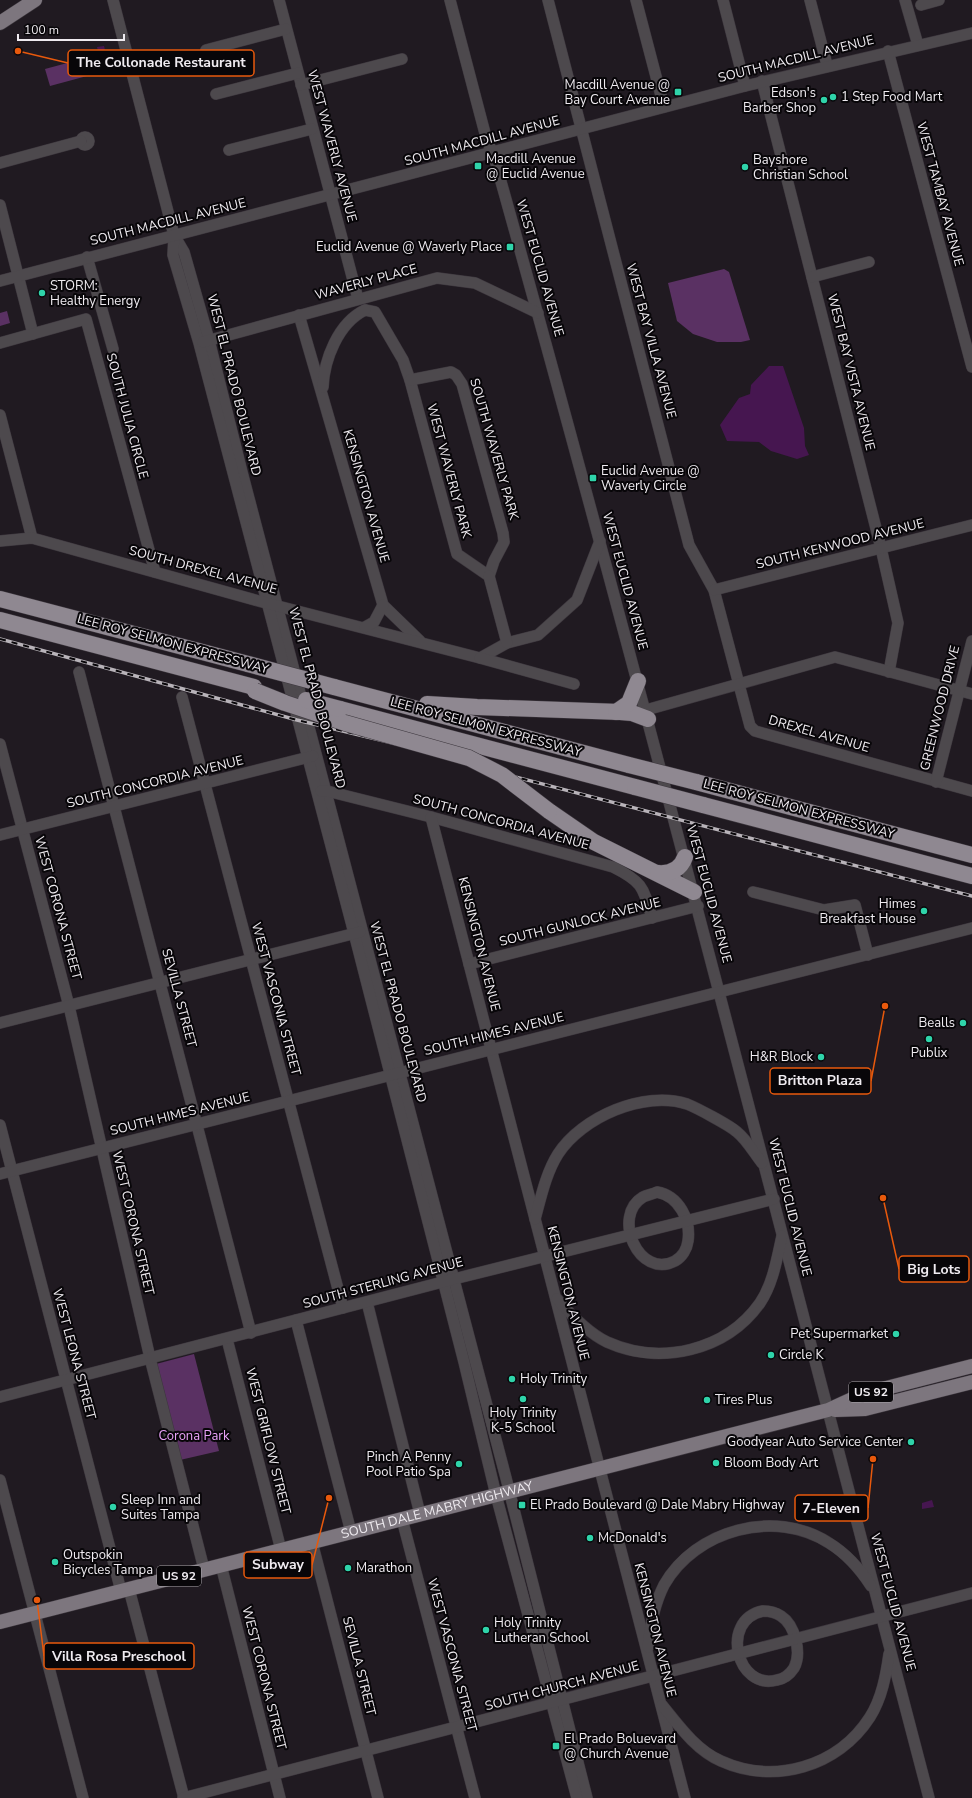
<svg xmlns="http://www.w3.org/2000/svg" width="972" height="1798" viewBox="0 0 972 1798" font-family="'Nunito Sans',sans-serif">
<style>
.green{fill:#5a3163}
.water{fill:#461650}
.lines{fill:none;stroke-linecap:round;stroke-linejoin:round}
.minor-casing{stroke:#3d373e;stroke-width:12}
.major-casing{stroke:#3d373e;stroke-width:15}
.highway-casing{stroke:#3d373e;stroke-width:17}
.minor{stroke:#4d494d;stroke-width:11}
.major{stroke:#7d767e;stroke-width:14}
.highway{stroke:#8f8891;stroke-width:16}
.rail-casing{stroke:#b8b3b9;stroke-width:3.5}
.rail{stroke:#080609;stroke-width:2;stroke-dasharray:6;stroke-linecap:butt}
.highway-bridge-casing{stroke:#3d373e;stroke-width:17;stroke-linecap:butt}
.highway-bridge{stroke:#8f8891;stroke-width:16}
.poi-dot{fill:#2fd4aa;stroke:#080609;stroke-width:1.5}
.labels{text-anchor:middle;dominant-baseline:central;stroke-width:4;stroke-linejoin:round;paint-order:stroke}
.shield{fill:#080609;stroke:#aaa6ab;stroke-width:1}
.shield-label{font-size:12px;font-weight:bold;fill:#efebf0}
.street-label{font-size:13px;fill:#efebf0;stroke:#080609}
.poi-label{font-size:13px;fill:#efebf0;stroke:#080609;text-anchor:start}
.park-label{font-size:13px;fill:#e9a2f8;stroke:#080609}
.leader{fill:none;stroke:#e8590c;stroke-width:1.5}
.callout-dot{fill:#e8590c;stroke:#080609;stroke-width:1.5}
.callout{fill:#080609;stroke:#e8590c;stroke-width:1.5}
.callout-label{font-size:14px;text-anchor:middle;font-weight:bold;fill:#efebf0}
</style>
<rect width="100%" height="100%" fill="#201a21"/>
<g class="green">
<polygon points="82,59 87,76 50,86 45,69"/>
<polygon points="724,269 729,272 750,340 741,342 717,342 693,334 677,321 668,283"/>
<polygon points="7,311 10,323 0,326 0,313"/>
<polygon points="194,1354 219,1451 180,1460 156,1364"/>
</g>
<g class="water">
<polygon points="104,46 108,63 101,64 97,47"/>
<polygon points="769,366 783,366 804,428 805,446 809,455 797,459 771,451 759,442 727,441 720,425 739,398 750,394 751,385"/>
<polygon points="932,1500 934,1507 922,1509 922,1503"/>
</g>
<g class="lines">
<defs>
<g id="minor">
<polyline points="113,0 174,235 184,252 209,340 242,472 506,1478 587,1798"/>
<polyline points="279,0 358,299"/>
<path d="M450,0L487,141L493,153C646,699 785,1249 929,1798"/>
<polyline points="548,0 689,545 714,590 750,726 755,731 972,791"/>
<polyline points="636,0 664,107"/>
<polyline points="723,0 745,86"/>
<polyline points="810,0 827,65"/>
<polyline points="905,0 918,45"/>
<polyline points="921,5 939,0"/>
<polyline points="206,50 286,29"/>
<polyline points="888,51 972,367"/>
<polyline points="762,81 881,548 898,623 889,672"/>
<polyline points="301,85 402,59"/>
<polyline points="216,94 298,73"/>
<circle cx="85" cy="141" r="4"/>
<polyline points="229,150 312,129"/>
<polyline points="0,163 81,141"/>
<polyline points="0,205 33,334"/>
<polyline points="174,235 173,255 199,343 354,933 464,1362 496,1495 577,1798"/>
<polyline points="87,257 113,349"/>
<polyline points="812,277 869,262"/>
<polyline points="0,281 745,86 972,33"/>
<polyline points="365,310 375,312 403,360 410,380 457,554 489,576"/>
<polyline points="299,315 383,605 420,641"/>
<polyline points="203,342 437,278 475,283 538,313"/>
<polyline points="0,343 86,319 155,572"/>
<polyline points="410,380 451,372 456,375 462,384 503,533 504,542 494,561 489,576"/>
<path d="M323,387C324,360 338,323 365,310"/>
<polyline points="0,415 32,538"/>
<polyline points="0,541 32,538 266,603 480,658 507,643 538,635 577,600 600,541"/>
<polyline points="489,576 507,643"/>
<polyline points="714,590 972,525"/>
<polyline points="365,627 374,622 383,605"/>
<polyline points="480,658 574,684"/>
<polyline points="79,672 251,1333"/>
<polyline points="182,697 343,1308"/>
<polyline points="646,710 835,657 972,694"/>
<polyline points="0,744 69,1006 150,1358 204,1569"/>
<polyline points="936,782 972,641"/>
<path d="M321,791H327L431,817L613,867C643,882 643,887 652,918"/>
<polyline points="431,817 685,1798"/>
<polyline points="0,835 313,756"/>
<polyline points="753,892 824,910 855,905 868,955"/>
<polyline points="469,964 698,906"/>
<polyline points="0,1023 360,932"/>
<polyline points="0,1125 121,1591"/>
<polyline points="0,1174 972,928"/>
<path d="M657,1192C679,1196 691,1220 688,1241C687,1249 682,1257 675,1261C639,1280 611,1216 643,1197C647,1195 653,1194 657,1192Z"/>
<path d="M535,1219C541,1197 546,1173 558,1154C582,1117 644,1090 687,1104C697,1108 729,1125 737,1132C747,1140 754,1153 762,1163"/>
<path d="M557,1299C571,1315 588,1333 607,1342C660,1366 726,1351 760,1303C773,1284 777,1258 782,1236"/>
<polyline points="367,1302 420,1514"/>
<polyline points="296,1320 351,1532"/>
<polyline points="227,1339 281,1550"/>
<polyline points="0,1397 454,1279 774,1199"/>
<polyline points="0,1480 83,1798"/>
<polyline points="402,1519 475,1798"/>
<polyline points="312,1542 378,1798"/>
<polyline points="221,1565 280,1798"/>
<polyline points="129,1589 184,1798"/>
<path d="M763,1611C770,1611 775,1612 781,1616C795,1625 802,1653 794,1668C790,1674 784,1679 777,1680C737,1691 719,1620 763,1611Z"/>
<path d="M648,1647C650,1626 654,1605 664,1585C695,1530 775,1508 829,1543C847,1554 860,1569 871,1586"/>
<path d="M662,1705C679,1726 696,1750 721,1761C774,1785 838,1767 870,1717C882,1698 886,1675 889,1654"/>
<polyline points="183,1798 972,1593"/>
</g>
<g id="major">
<polyline points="0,23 35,0"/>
<polyline points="835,1410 865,1409 972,1382"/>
<path id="s1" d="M0,1622L828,1410L863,1394L972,1366"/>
</g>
<g id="highway">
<polyline points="0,599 248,664"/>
<polyline points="0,620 254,687"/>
<polyline points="334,687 629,765"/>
<polyline points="427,704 477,707 620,712 632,713 648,719"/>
<polyline points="340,709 635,787"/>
<polyline points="616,712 629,703 638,681"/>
<polyline points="696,782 972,855"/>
<polyline points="703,805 972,876"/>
<polyline points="549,811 594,842 694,892"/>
<path d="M658,873C671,874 681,869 685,857"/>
</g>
</defs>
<use href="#minor" class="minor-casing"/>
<use href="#major" class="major-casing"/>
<use href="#highway" class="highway-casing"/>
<use href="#minor" class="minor"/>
<use href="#major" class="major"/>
<use href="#highway" class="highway"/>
<defs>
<polyline id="rail" points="0,639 297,720 430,752 485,769 972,896"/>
</defs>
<use href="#rail" class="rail-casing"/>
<use href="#rail" class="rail"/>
<defs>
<g id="highway-bridge">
<polyline points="248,664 334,687"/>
<polyline points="255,691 285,703 345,723 469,758 502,775 549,811"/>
<polyline points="306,700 340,709"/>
<polyline points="629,765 696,782"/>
<polyline points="635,787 703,805"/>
</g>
</defs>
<use href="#highway-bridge" class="highway-bridge-casing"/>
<use href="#highway-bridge" class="highway-bridge"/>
</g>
<g class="poi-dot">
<rect x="674" y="88" width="8" height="8" rx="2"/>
<circle cx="833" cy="97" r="4"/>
<circle cx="824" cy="100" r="4"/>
<rect x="474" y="162" width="8" height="8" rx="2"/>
<circle cx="745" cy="167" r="4"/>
<rect x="506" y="243" width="8" height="8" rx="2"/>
<circle cx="42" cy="293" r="4"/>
<rect x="589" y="474" width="8" height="8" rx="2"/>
<circle cx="924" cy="911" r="4"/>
<circle cx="963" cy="1023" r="4"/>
<circle cx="929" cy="1039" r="4"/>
<circle cx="821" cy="1057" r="4"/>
<circle cx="896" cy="1334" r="4"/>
<circle cx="771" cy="1355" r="4"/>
<circle cx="512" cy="1379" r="4"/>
<circle cx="523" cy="1399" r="4"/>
<circle cx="707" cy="1400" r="4"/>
<circle cx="911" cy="1442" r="4"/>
<circle cx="716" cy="1463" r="4"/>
<circle cx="459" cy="1464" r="4"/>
<rect x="518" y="1501" width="8" height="8" rx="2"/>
<circle cx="113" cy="1507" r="4"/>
<circle cx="590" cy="1538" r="4"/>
<circle cx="55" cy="1562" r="4"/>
<circle cx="348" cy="1568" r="4"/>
<circle cx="486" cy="1630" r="4"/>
<rect x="552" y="1742" width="8" height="8" rx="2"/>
</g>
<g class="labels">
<g class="shield">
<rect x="849" y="1382" width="44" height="20" rx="3"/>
<rect x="157" y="1566" width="44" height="20" rx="3"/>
</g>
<g class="shield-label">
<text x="871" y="1392">US 92</text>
<text x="179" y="1576">US 92</text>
</g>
<g class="street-label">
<text transform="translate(796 59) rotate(-14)">SOUTH MACDILL AVENUE</text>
<text transform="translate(482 141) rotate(-15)">SOUTH MACDILL AVENUE</text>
<text transform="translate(332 146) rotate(75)">WEST WAVERLY AVENUE</text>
<text transform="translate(940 194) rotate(75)">WEST TAMBAY AVENUE</text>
<text transform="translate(168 222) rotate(-14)">SOUTH MACDILL AVENUE</text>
<text transform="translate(540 268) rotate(74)">WEST EUCLID AVENUE</text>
<text transform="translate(366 282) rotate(-15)">WAVERLY PLACE</text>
<text transform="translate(651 341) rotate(75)">WEST BAY VILLA AVENUE</text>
<text transform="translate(851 372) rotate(76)">WEST BAY VISTA AVENUE</text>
<text transform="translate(234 385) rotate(76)">WEST EL PRADO BOULEVARD</text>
<text transform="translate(127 416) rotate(75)">SOUTH JULIA CIRCLE</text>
<text transform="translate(494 449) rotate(74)">SOUTH WAVERLY PARK</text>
<text transform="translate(449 471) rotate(75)">WEST WAVERLY PARK</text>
<text transform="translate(366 496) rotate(74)">KENSINGTON AVENUE</text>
<text transform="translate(840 544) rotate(-14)">SOUTH KENWOOD AVENUE</text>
<text transform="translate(203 570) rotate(15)">SOUTH DREXEL AVENUE</text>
<text transform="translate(625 581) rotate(75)">WEST EUCLID AVENUE</text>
<text transform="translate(173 644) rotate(15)">LEE ROY SELMON EXPRESSWAY</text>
<text transform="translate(317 698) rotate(75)">WEST EL PRADO BOULEVARD</text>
<text transform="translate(940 708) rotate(-76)">GREENWOOD DRIVE</text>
<text transform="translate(486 727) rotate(15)">LEE ROY SELMON EXPRESSWAY</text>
<text transform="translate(819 734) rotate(16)">DREXEL AVENUE</text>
<text transform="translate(155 782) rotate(-14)">SOUTH CONCORDIA AVENUE</text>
<text transform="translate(799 809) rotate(15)">LEE ROY SELMON EXPRESSWAY</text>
<text transform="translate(501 822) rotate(15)">SOUTH CONCORDIA AVENUE</text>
<text transform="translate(709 894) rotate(75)">WEST EUCLID AVENUE</text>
<text transform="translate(58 908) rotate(75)">WEST CORONA STREET</text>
<text transform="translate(580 922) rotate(-14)">SOUTH GUNLOCK AVENUE</text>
<text transform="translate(479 944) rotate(76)">KENSINGTON AVENUE</text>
<text transform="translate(179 998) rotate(75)">SEVILLA STREET</text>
<text transform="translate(276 999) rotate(75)">WEST VASCONIA STREET</text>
<text transform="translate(398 1012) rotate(75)">WEST EL PRADO BOULEVARD</text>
<text transform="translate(494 1034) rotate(-14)">SOUTH HIMES AVENUE</text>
<text transform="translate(180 1114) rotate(-14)">SOUTH HIMES AVENUE</text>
<text transform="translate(790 1207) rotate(76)">WEST EUCLID AVENUE</text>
<text transform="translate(133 1223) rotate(77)">WEST CORONA STREET</text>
<text transform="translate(383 1283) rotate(-15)">SOUTH STERLING AVENUE</text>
<text transform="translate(568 1293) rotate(76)">KENSINGTON AVENUE</text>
<text transform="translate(74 1354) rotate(75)">WEST LEONA STREET</text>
<text transform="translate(268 1441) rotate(76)">WEST GRIFLOW STREET</text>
<text stroke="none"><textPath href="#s1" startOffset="451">SOUTH DALE MABRY HIGHWAY</textPath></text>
<text transform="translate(893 1602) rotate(75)">WEST EUCLID AVENUE</text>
<text transform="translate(655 1630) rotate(76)">KENSINGTON AVENUE</text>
<text transform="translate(452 1655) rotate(75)">WEST VASCONIA STREET</text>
<text transform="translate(359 1666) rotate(76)">SEVILLA STREET</text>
<text transform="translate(264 1678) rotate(76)">WEST CORONA STREET</text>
<text transform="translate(562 1686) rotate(-15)">SOUTH CHURCH AVENUE</text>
</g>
<g class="poi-label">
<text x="670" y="85" text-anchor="end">Macdill Avenue @<tspan x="670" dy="15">Bay Court Avenue</tspan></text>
<text x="816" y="93" text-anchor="end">Edson's<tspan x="816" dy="15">Barber Shop</tspan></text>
<text x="841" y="97">1 Step Food Mart</text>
<text x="486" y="159">Macdill Avenue<tspan x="486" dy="15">@ Euclid Avenue</tspan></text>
<text x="753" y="160">Bayshore<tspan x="753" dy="15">Christian School</tspan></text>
<text x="502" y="247" text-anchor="end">Euclid Avenue @ Waverly Place</text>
<text x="50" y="286">STORM:<tspan x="50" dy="15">Healthy Energy</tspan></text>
<text x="601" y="471">Euclid Avenue @<tspan x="601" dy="15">Waverly Circle</tspan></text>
<text x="916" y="904" text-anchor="end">Himes<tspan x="916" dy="15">Breakfast House</tspan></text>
<text x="955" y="1023" text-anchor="end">Bealls</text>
<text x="929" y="1053" text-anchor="middle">Publix</text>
<text x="813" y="1057" text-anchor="end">H&amp;R Block</text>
<text x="888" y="1334" text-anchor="end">Pet Supermarket</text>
<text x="779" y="1355">Circle K</text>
<text x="520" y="1379">Holy Trinity</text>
<text x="715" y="1400">Tires Plus</text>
<text x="523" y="1413" text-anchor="middle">Holy Trinity<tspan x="523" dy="15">K-5 School</tspan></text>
<text x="903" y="1442" text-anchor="end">Goodyear Auto Service Center</text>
<text x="451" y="1457" text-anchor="end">Pinch A Penny<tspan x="451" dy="15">Pool Patio Spa</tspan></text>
<text x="724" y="1463">Bloom Body Art</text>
<text x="121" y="1500">Sleep Inn and<tspan x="121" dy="15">Suites Tampa</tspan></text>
<text x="530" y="1505">El Prado Boulevard @ Dale Mabry Highway</text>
<text x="598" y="1538">McDonald's</text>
<text x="63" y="1555">Outspokin<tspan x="63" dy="15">Bicycles Tampa</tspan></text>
<text x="356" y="1568">Marathon</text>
<text x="494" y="1623">Holy Trinity<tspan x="494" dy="15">Lutheran School</tspan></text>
<text x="564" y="1739">El Prado Boluevard<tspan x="564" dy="15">@ Church Avenue</tspan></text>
</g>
<g class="park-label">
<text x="194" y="1436">Corona Park</text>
</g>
</g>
<path class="leader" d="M18 51L68 63M885 1006L871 1081M883 1198L899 1269M873 1459L868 1508M329 1498L312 1565M37 1600L44 1656"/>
<g class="callout-dot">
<circle cx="18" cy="51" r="4"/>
<circle cx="885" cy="1006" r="4"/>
<circle cx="883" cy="1198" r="4"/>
<circle cx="873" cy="1459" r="4"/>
<circle cx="329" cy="1498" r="4"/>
<circle cx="37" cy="1600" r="4"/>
</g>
<g class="callout">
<rect x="68" y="50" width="186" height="26" rx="4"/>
<rect x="770" y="1068" width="101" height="26" rx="4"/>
<rect x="899" y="1256" width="70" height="26" rx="4"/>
<rect x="795" y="1495" width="73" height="26" rx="4"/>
<rect x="244" y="1552" width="68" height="26" rx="4"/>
<rect x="44" y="1643" width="150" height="26" rx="4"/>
</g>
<g class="callout-label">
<text x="161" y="67">The Collonade Restaurant</text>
<text x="820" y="1085">Britton Plaza</text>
<text x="934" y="1274">Big Lots</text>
<text x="831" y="1513">7-Eleven</text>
<text x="278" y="1569">Subway</text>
<text x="119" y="1661">Villa Rosa Preschool</text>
</g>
<path d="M18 34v6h106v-6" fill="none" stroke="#efebf0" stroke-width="2"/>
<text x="24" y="34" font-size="12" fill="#efebf0" stroke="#080609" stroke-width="3" paint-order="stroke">100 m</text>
</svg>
